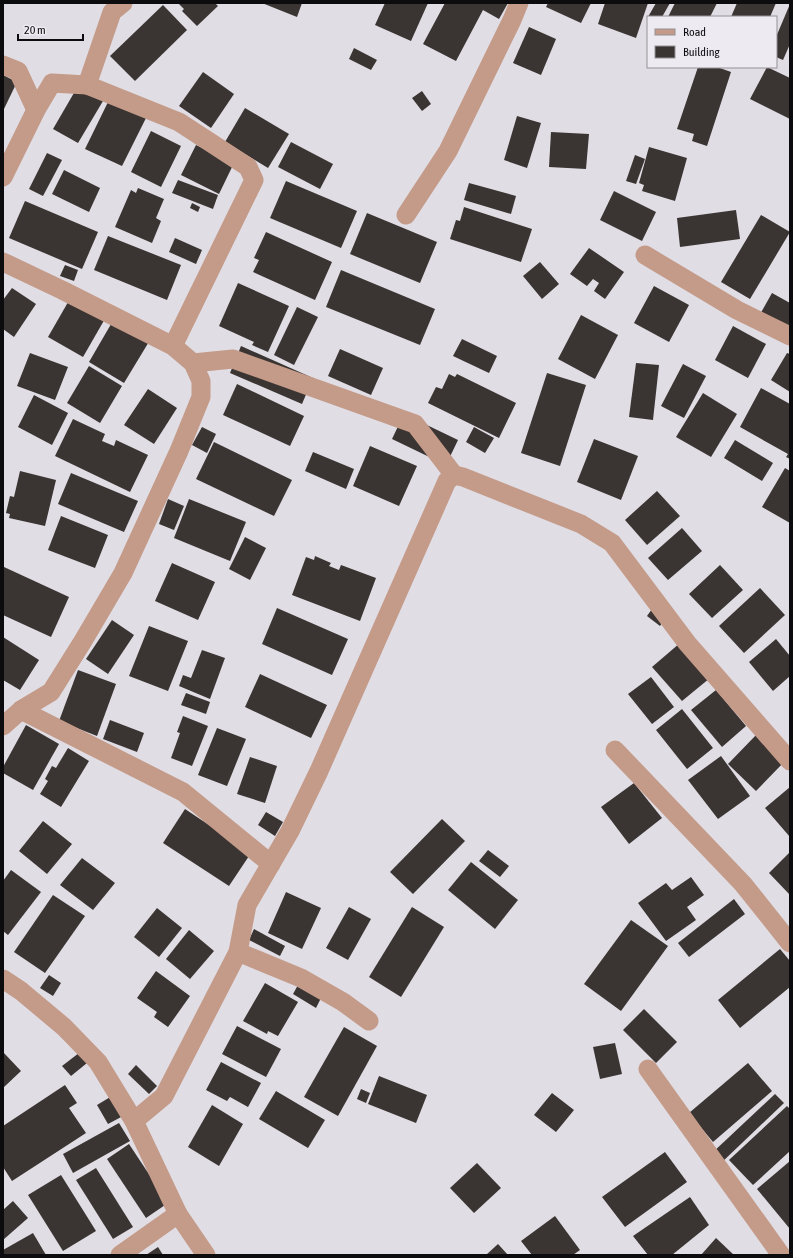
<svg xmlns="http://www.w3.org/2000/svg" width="793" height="1258" viewBox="0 0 793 1258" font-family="'Asap Condensed',sans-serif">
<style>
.building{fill:#3a3432}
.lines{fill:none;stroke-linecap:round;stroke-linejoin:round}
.street{stroke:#c49a88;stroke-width:19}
</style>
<rect width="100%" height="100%" fill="#e0dde4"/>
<g class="building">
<polygon points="178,3 215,3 218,6 197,26 182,11 184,9"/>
<polygon points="262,3 302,3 297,17"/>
<polygon points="385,3 428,3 411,41 375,25"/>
<polygon points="445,3 508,3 499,19 483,10 456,61 423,44"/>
<polygon points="548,3 591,3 581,23 546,7"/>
<polygon points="605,3 648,3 636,38 598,24"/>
<polygon points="656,3 670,3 662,17 648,17"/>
<polygon points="675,3 717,3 710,17 668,17"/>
<polygon points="737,3 776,3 770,17 731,17"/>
<polygon points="790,4 790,44 783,60 776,57 776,37"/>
<polygon points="163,5 187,30 135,81 110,56"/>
<polygon points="529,27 556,39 541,75 513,63"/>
<polygon points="354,48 377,60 371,70 349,59"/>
<polygon points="698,67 717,67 731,72 707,146 692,141 694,134 677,129"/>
<polygon points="767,67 790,78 790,119 750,99"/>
<polygon points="203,72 234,94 211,128 179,106"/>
<polygon points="3,75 17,82 3,111"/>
<polygon points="78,86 103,101 78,143 53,129"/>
<polygon points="422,91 431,104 422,111 412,98"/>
<polygon points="109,100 146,118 122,166 85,149"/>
<polygon points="245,108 289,134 268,168 225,142"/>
<polygon points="517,116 541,123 527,168 504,160"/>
<polygon points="151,131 181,146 161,187 131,172"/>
<polygon points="551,132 589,134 586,169 549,167"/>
<polygon points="291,142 333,164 320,189 278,167"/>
<polygon points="196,145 234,163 219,194 181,175"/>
<polygon points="649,147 687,158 675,201 642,191 644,185 639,183"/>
<polygon points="47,153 62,160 43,196 29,189"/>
<polygon points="635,155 645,159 636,184 626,181"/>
<polygon points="64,170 100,188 89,212 52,194"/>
<polygon points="178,180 218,195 213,209 172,193"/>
<polygon points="286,181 357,211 341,248 270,218"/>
<polygon points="469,183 516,196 511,214 464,200"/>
<polygon points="138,188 164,199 156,218 161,221 152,243 115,227 131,190 136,193"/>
<polygon points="614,191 656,212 642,241 600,220"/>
<polygon points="25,201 98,232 82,269 9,238"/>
<polygon points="192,203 200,207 198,212 190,208"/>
<polygon points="464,207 532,229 521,262 450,239 456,220 460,221"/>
<polygon points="736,210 740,239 680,247 677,218"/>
<polygon points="367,213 437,242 420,283 350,254"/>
<polygon points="761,215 790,232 750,299 721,282"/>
<polygon points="266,232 332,262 315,300 253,272 259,260 254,258"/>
<polygon points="108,236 181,265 167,300 94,270"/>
<polygon points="175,238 202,250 196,264 169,252"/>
<polygon points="589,248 624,272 605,299 594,291 599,283 593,279 587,286 570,274"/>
<polygon points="540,262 559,284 542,299 523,276"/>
<polygon points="65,265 78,270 74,281 60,276"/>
<polygon points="341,270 435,309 420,345 326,307"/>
<polygon points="238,283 289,306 268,352 252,345 254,342 219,326"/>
<polygon points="654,286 689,305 669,342 634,323"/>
<polygon points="12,288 36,304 14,337 3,329 3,300"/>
<polygon points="772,293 790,303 790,334 759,316"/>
<polygon points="71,297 106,317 83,357 48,337"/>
<polygon points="297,307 318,317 294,365 274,355"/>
<polygon points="581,315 618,335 595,379 558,359"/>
<polygon points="114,319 150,340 124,383 89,362"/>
<polygon points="733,326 766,344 748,378 715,360"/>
<polygon points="462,339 497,356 489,373 453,356"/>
<polygon points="241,346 313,378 302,404 230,373"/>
<polygon points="340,349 383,368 371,395 328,376"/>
<polygon points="30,353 68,367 55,400 17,386"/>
<polygon points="787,353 790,354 790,392 771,380"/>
<polygon points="636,363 659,365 653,420 629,417"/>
<polygon points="683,364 706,376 684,418 661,406"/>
<polygon points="89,366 122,386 100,423 67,403"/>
<polygon points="547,373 586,385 560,466 521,453"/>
<polygon points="449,374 455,377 457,374 516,403 499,438 428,403 436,387 442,389"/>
<polygon points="237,384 304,416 290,446 223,415"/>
<polygon points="761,388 790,404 790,459 786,457 788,454 740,427"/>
<polygon points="148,389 177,408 154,444 124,425"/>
<polygon points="703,393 737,414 711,457 676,437"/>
<polygon points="34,395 68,413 52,445 18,427"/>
<polygon points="404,414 458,440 446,465 392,439"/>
<polygon points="73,419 105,434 102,441 114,446 116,440 148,455 130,492 55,456"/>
<polygon points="202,427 216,434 207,453 192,445"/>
<polygon points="474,427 494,438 485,453 466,442"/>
<polygon points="594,439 638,456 621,500 577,482"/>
<polygon points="735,440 773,463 762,481 724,458"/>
<polygon points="214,442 292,480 274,516 196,479"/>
<polygon points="370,446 417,466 399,506 353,486"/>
<polygon points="313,452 354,469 346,489 305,471"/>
<polygon points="785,468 790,471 790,523 762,507"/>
<polygon points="20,471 56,480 45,526 9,518 10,514 6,513 10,496 14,497"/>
<polygon points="71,473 138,501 124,532 58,504"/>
<polygon points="657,491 680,516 647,545 625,520"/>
<polygon points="168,499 184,506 174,530 159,524"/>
<polygon points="189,499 246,522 230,561 174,538"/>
<polygon points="61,516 108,535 95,568 48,550"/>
<polygon points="682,528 702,551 668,580 648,558"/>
<polygon points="245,537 266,548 250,580 229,569"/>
<polygon points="315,556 331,563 329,566 339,570 341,565 376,578 360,621 292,595 306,557 314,560"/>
<polygon points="172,563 215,582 198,620 155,601"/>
<polygon points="720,565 743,590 712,618 689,594"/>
<polygon points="4,567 69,597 51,637 3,615 3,569"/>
<polygon points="760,588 785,615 744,653 719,626"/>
<polygon points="277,608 348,639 332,675 262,644"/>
<polygon points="652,609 665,619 660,626 647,616"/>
<polygon points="112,620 134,635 108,674 86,659"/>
<polygon points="149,626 188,641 168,691 129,676"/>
<polygon points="3,637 39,660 20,690 3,680"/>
<polygon points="776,639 790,656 790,676 773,691 749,662"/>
<polygon points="680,643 710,678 682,701 652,667"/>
<polygon points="202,650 225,658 210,699 179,686 183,675 191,678"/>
<polygon points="78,670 116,684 97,736 59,721"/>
<polygon points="260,674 327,705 311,738 245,707"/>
<polygon points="651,677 674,707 652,724 628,694"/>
<polygon points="716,690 746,726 722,747 691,710"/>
<polygon points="186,693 210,702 206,714 181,705"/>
<polygon points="682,709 713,748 687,769 656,730"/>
<polygon points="183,716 208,726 192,766 171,758 180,733 177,732"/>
<polygon points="110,720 144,733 137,752 103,739"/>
<polygon points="26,725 59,744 33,790 3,773 3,767"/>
<polygon points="217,728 246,739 227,786 198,775"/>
<polygon points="758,733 786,760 756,791 728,764"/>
<polygon points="68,748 89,761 61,807 40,794 48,781 45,779 52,766 56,768"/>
<polygon points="721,756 750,796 718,819 688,780"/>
<polygon points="250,757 277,766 265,803 237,794"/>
<polygon points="634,783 662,818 629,844 601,807"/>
<polygon points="790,787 790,837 765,808"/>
<polygon points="185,809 251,853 229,886 163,843"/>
<polygon points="266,812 283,822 275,836 258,825"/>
<polygon points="442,819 465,841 413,894 390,872"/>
<polygon points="43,821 72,844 47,874 19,851"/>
<polygon points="488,850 509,866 500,877 479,861"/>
<polygon points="790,852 790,895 769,873"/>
<polygon points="82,858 115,883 93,910 60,885"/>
<polygon points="471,862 518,900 495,929 448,890"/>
<polygon points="11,870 41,892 8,935 3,931 3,881"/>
<polygon points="691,877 704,895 687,907 696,920 666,941 638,903 666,883 672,890"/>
<polygon points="286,892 321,908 302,949 268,933"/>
<polygon points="53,895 85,916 45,973 14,952"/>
<polygon points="734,899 745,914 689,957 678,943"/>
<polygon points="349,907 371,919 348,960 326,948"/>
<polygon points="412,907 444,927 401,997 369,977"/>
<polygon points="157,908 182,928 159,957 134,937"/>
<polygon points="631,920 668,946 621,1011 584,984"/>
<polygon points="254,929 285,946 280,956 249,940"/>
<polygon points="189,930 214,951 190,979 166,959"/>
<polygon points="780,949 790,961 790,987 740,1028 718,1000"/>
<polygon points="156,971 190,996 168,1027 154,1017 157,1012 137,998"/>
<polygon points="49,975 61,983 53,996 40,988"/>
<polygon points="265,983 298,1002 278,1036 268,1031 267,1034 243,1021"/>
<polygon points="298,985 321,998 316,1008 293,994"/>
<polygon points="644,1009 677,1042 656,1063 623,1030"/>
<polygon points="237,1026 281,1049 266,1077 222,1054"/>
<polygon points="344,1027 377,1046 338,1116 304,1097"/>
<polygon points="615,1043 622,1074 600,1079 593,1047"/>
<polygon points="3,1052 21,1071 3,1088"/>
<polygon points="79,1053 87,1063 71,1076 62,1066"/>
<polygon points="221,1062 261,1083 248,1107 230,1097 227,1101 206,1090"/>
<polygon points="748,1063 772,1091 713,1142 689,1113"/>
<polygon points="136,1065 157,1086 149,1094 128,1074"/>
<polygon points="379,1076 427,1095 416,1123 368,1104"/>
<polygon points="65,1085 77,1103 69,1108 86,1133 12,1181 3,1167 3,1126"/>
<polygon points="361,1089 370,1093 366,1103 357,1099"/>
<polygon points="276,1091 325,1120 308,1148 259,1119"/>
<polygon points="552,1093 574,1110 556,1132 534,1115"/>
<polygon points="775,1094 784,1103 720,1164 711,1154"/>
<polygon points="112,1096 123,1116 108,1124 97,1105"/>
<polygon points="212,1105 243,1124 219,1166 188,1147"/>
<polygon points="787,1106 790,1109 790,1151 753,1185 729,1160"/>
<polygon points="119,1123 130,1141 73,1173 63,1154"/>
<polygon points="129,1144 168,1203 146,1218 107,1159"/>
<polygon points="665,1152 687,1182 625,1227 602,1197"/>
<polygon points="790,1161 790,1229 757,1189"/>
<polygon points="477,1163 501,1188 474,1213 450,1188"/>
<polygon points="96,1168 133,1227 113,1239 76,1180"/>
<polygon points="61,1175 96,1231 63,1251 28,1195"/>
<polygon points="690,1197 709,1225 672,1255 648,1255 633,1236"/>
<polygon points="13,1201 28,1218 3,1240 3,1210"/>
<polygon points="555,1216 580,1250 573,1255 532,1255 521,1241"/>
<polygon points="33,1233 46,1255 3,1255 3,1250"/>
<polygon points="716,1238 734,1255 701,1255"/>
<polygon points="498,1244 508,1255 486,1255"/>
<polygon points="158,1247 163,1255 146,1255"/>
</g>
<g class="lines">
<g class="street">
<polyline points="3,65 18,71 36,110"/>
<polyline points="87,85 112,12 123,3"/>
<polyline points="3,177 36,110 52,83 87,85 179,122 248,167 254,180 173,346"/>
<polyline points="406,215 448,151 512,20 519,3"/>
<polyline points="645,255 737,310 790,336"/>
<polyline points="3,262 62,290 173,346 193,363 201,381 201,397 179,451 123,573 83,641 51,692 21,710 3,726"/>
<polyline points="193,363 233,359 415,424 454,475"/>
<polyline points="21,710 183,792 271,864"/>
<polyline points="615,750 743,884 790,943"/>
<polyline points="238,952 301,978 343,1002 369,1021"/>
<polyline points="3,979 21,991 64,1027 98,1062 134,1121 178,1214 206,1255"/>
<polyline points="648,1069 781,1255"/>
<polyline points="134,1121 164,1096 238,952 247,905 290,831 319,771 447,481 454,475 463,477 581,524 612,543 687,643 790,761"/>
<polyline points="120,1255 178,1214"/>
</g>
</g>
<rect width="793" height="1258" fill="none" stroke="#0c0b0d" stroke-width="8"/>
<rect x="647" y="16" width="130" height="52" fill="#edeaf1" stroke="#939196"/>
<rect x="655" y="29" width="20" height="6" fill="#c49a88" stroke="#939196"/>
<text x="683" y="36" font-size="12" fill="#0c0b0d">Road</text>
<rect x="655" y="46" width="20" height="12" fill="#3a3432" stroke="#939196"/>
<text x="683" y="56" font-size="12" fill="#0c0b0d">Building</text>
<path d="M18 34v6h65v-6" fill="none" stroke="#0c0b0d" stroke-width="2"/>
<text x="24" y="34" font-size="12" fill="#0c0b0d" stroke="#edeaf1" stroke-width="3" paint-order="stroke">20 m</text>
</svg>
